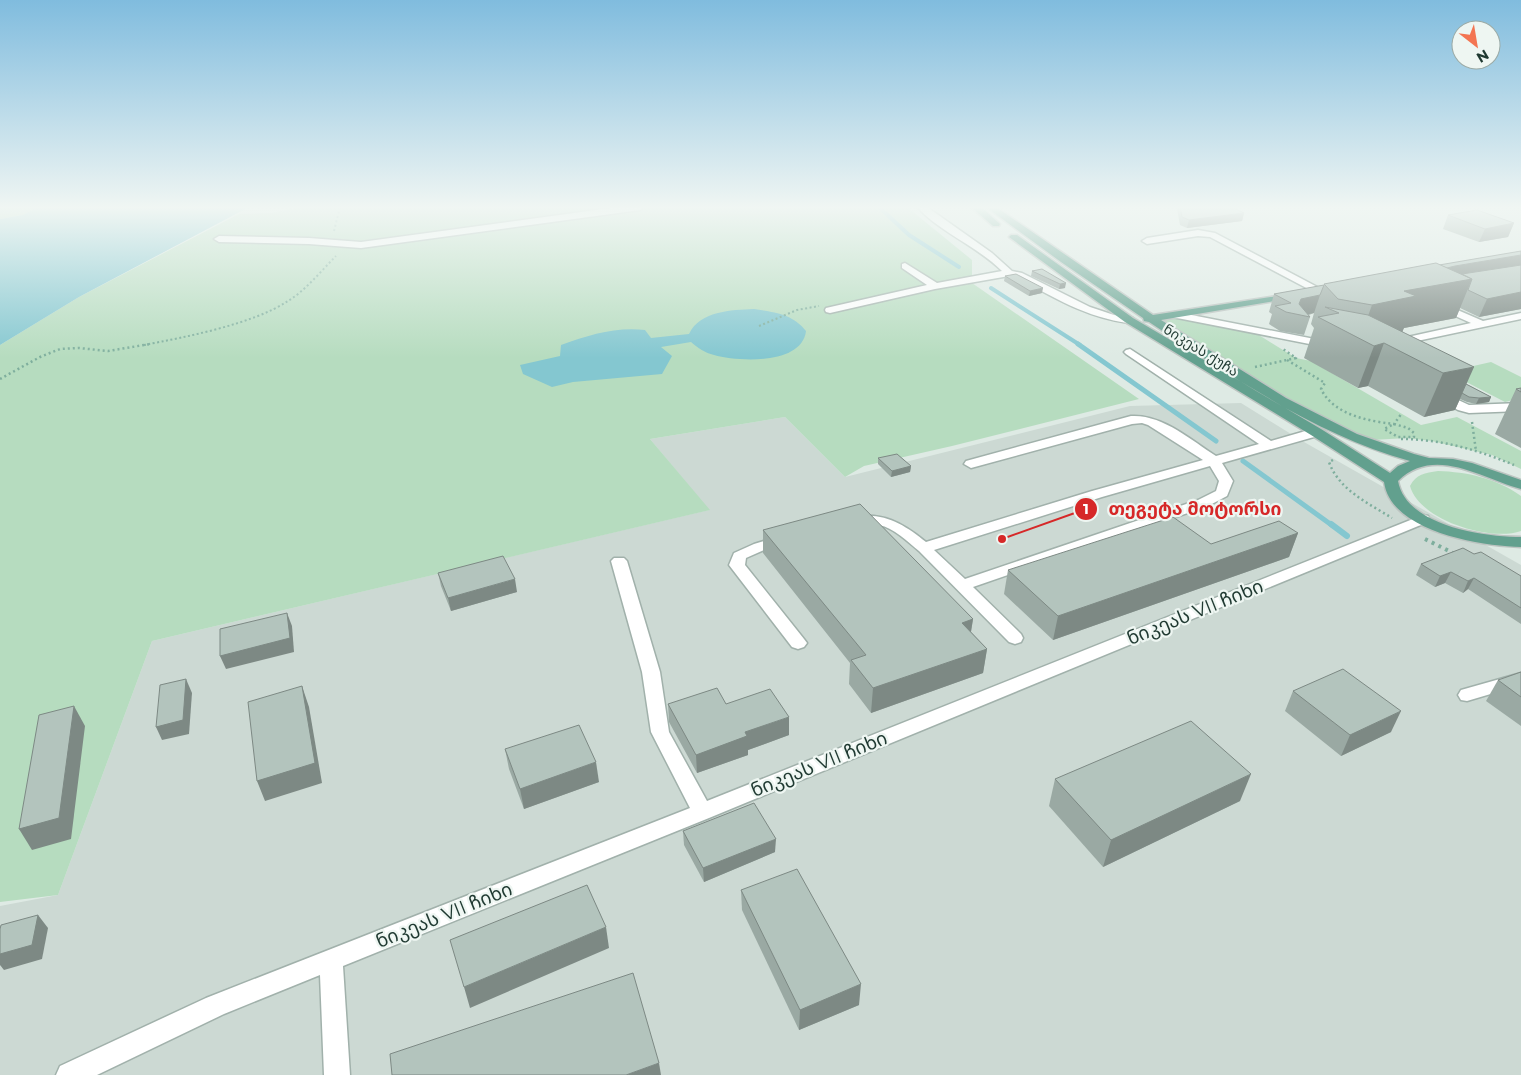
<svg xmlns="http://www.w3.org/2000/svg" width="1521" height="1075" viewBox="0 0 1521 1075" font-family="Montserrat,'Noto Sans Georgian',sans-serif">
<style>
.built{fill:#ccd9d3}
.green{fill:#b6dcbf}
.water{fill:#84c7d0}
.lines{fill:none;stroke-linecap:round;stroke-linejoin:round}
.stream-far2{stroke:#84c7d0;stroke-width:4}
.stream-far1{stroke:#84c7d0;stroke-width:5}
.stream{stroke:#84c7d0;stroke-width:6}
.minor-casing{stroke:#a1b1ab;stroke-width:3}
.major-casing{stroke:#bcc4c1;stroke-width:3}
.path-far2{stroke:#7eae9d;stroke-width:2;stroke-dasharray:2 2.5;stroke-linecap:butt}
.path-far1{stroke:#7eae9d;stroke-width:2.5;stroke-dasharray:2 3;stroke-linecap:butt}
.path{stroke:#7eae9d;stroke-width:4;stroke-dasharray:3 4.5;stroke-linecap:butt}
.minor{fill:#fff;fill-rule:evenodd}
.major{fill:#62a08e;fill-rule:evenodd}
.wall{fill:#9aa9a3}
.shaded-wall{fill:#7d8984}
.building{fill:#b3c4bd;stroke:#7d8984}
.labels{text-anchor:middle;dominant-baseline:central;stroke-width:4.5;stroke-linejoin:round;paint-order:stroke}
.far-street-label{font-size:14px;fill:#1f3931;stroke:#eef6f2}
.near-street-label{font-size:19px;fill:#1f3931;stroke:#eef6f2}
.leader{fill:none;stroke:#d62828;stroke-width:2}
.callout-dot{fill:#d62828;stroke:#eef6f2;stroke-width:2}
.mark-label{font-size:15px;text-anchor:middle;font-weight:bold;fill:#fff}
.callout-label{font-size:18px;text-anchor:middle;font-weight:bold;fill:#d62828;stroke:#eef6f2;stroke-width:4.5;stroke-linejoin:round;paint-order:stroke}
</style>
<rect width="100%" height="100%" fill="#deeae4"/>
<polygon class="built" points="1241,403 1304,442 1521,565 1521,1075 0,1075 0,906 58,895 152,641 709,510 650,439 785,417 845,477 1130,406"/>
<g class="green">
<polygon points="0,207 37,207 23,215 0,219"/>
<polygon points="299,207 907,207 972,260 972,283 1139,399 952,446 864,466 845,477 785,417 650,439 710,510 152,641 58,895 0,902 0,345 79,297 239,214 272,213"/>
<polygon points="1176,315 1254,332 1296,358 1311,361 1421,425 1457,417 1521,451 1521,469 1492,455 1432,441 1407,438 1372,440 1328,425 1151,319"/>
<polygon points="1491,362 1521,377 1521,398 1505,402 1447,372"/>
<path d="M1438,471C1467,472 1496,478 1521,496V531C1490,542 1419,520 1410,486C1416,474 1425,473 1438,471Z"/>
</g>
<g class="water">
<polygon points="37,207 249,207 79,297 0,345 0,219 23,215"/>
<path d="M754,309C774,312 793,314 806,331C802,365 739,362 714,355C705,353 698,348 691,342L661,347L672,356L662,374L573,382L552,387L523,374L520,365L560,356L561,345C590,335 614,327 645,330L651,338L689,334C700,311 731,310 754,309Z"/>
</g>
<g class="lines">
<g class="stream-far2">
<polyline points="879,207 909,235 959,267"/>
<polyline points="991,288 1080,345"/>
</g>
<g class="stream-far1">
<polyline points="1078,344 1216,441"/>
<polyline points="1243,461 1333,526"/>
</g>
<polyline class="stream" points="1331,524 1347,536"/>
<defs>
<g id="minor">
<polygon points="618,207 644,207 640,210 361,248 309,244 219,242 214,239 219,236 309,238 361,242"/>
<path d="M917,207H927L992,253L1012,271L1022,273L1090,307L1114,315L1133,318L1134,320L1129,323C1087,318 1053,297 1016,277L1009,276L935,289L830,313L826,312L825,310L826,308L927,285L902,268V264L905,263L937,283L1002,271C977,246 941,233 917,207Z"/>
<polygon points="1198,230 1215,233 1323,290 1318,293 1314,292 1210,237 1198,236 1147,244 1142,241 1147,238"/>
<polygon points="1439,302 1483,321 1521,313 1521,319 1398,345 1394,344 1392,342 1394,340 1471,323 1435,307 1434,305 1435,303"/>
<polygon points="1176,312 1330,342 1336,345 1330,348 1172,317 1171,315 1172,313"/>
<path d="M1130,349L1271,441L1316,428L1322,432L1321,435L1222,463L1233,481L1227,496L1208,506L973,587L1021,634L1023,638L1021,642L1015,644L1009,642L919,551C907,541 894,528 879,525C869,524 860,526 851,524L849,521L851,518C881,510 904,524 926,542L1092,491L1203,460L1148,425L1142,423L1132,424L971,468L964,464L966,461L1131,416C1162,414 1191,440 1216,456L1259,444L1126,354L1124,352L1126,350ZM1210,466L1219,481L1216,491L1198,500L965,579L934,550L1102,497Z"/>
<polygon points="1441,392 1469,405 1521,403 1521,411 1469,413 1458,410 1437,399 1435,396"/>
<polygon points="1423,515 1428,516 1430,519 1428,522 709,818 343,966 350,1075 324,1075 320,975 224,1014 97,1075 56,1075 60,1066 206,998 690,808 651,732 642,672 611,561 614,558 624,558 627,561 660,672 669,732 707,801"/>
<polygon points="783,535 788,537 791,540 788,543 764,550 746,558 745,565 804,639 807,643 804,647 798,649 792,647 729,565 734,553 754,544"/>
<polygon points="1521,673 1521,685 1467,701 1461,700 1458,695 1461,690"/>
</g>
<g id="major">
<polygon points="971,207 981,207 1000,224 999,226 993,226"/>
<path d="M986,207H996L1153,315L1297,293L1298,295L1293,298L1161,320L1286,398L1357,434L1414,454L1429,458L1453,459L1472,463L1521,480V489C1482,479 1435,445 1398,481C1406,526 1484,537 1521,537V547C1481,546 1391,532 1384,482L1311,435L1125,322L1009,237L1011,235H1017L1133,318L1321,429L1390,473L1398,466L1410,461C1314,434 1231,376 1149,322L1144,321L1143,318L1061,262Z"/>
</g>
</defs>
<use href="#minor" class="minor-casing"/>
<use href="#major" class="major-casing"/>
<g class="path-far2">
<polyline points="334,231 340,207"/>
<polyline points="759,326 797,310 819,306"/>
<path d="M144,345C186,337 253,324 288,301C306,290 321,271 336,256"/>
</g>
<g class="path-far1">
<path d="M1287,360L1325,383L1321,389C1334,415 1368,421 1394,424L1402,413"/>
<polyline points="1255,367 1296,358 1283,349"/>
<polyline points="0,379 40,357 60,349 79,348 108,351 150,344"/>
<polyline points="1472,422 1476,451"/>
<polygon points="1394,424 1408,428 1414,433 1414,437 1398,437 1384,429"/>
<path d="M1401,439C1441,439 1478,450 1514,465"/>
<path d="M1333,460L1329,462C1339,490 1368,503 1392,518"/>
</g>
<polyline class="path" points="1425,539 1455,554"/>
<use href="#minor" class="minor"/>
<use href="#major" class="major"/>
</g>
<g class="wall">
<polygon points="1177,207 1232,207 1244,213 1242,221 1187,228 1180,225 1177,209"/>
<polygon points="1448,215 1514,223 1508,237 1479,242 1443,229"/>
<polygon points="1521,251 1521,309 1479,317 1460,308 1456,318 1404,328 1402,331 1466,384 1491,397 1489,402 1476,404 1467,402 1460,399 1455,410 1424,417 1368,386 1358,388 1304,358 1314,328 1311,324 1314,313 1309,315 1310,317 1304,335 1280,331 1269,324 1272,314 1269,312 1274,294"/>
<polygon points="1042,269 1065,288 1059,289 1031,276 1032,271"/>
<polygon points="1005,276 1042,293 1029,296 1004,281"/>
<polygon points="1521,388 1521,448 1495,434 1516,389"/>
<polygon points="878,458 911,466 910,472 891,477 878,464"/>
<polygon points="763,530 973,619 971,632 987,649 983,673 871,713 849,684 850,663 763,553"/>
<polygon points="1298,533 1289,557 1053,640 1004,594 1008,570"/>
<polygon points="1474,554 1521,576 1521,624 1468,589 1463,593 1445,583 1435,587 1416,575 1421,564"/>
<polygon points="438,573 517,592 451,611 441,586"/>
<polygon points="1521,672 1521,726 1486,701 1498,680"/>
<polygon points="1293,691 1391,732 1341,756 1285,711"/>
<polygon points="668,704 726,704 789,735 748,750 748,755 697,773 669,722"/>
<polygon points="505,749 599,782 524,809 509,769"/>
<polygon points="1055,779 1240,801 1103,867 1049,806"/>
<polygon points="683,831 775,852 704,882 684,845"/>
<polygon points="741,890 859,1005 799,1030 742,910"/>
</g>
<g class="shaded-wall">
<polygon points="1244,213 1242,221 1187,228 1189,220"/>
<polygon points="1514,223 1508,237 1479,242 1485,229"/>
<polygon points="1521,255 1521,270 1472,279 1456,318 1404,328 1400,337 1360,338 1372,305 1338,299 1455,266"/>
<polygon points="1066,283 1065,288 1059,289 1060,284"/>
<polygon points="1043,288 1042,293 1029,296 1030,291"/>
<polygon points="1521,292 1521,309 1479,317 1487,299"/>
<polygon points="1320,295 1314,313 1304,315 1296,314 1301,299"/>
<polygon points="1384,343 1368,386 1358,388 1374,346"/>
<polygon points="1474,367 1455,410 1424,417 1443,373"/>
<polygon points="1491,397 1489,402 1476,404 1479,398"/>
<polygon points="911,466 910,472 891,477 892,471"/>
<polygon points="1298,533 1289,557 1053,640 1058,616"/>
<polygon points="1451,572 1445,583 1435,587 1440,576"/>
<polygon points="1474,578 1468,589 1463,593 1468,581"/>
<polygon points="515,579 517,592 451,611 448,598"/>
<polygon points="287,613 292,626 294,652 226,669 220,656"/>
<polygon points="973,619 969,643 962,623"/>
<polygon points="987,649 983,673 871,713 873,688"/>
<polygon points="186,679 192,693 189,734 162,740 156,727"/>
<polygon points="302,686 309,707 322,783 265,801 257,781"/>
<polygon points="74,706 85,726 71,839 32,850 19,829"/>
<polygon points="1401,711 1391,732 1341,756 1350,735"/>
<polygon points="789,717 789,735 748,750 748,755 697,773 696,755 745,732"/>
<polygon points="596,762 599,782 524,809 520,789"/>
<polygon points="1251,774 1240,801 1103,867 1111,840"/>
<polygon points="776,839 775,852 704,882 703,868"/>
<polygon points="38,915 48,928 42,959 4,970 0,965 0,954"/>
<polygon points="606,927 609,948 470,1008 464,987"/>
<polygon points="861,984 859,1005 799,1030 800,1010"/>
<polygon points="659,1063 661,1075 626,1075"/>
</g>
<g class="building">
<polygon points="1180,207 1232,207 1244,213 1189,220 1182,217"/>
<polygon points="1477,210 1514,223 1485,229 1448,215"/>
<polygon points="1521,251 1521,255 1455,266 1447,268 1439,265"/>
<polygon points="1436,263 1472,279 1404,291 1416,296 1372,305 1338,299 1324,284"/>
<polygon points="1521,265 1521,292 1487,299 1468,290 1472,279 1462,274"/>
<polygon points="1042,269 1066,283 1060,284 1032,271"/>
<polygon points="1016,274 1043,288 1030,291 1005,276"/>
<polygon points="1324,285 1320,295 1301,299 1299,304 1310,317 1286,312 1275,306 1291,303 1274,294"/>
<polygon points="1325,307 1368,315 1474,367 1443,373 1384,343 1374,346 1318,317 1339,313"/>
<polygon points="1466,384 1491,397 1479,398 1469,397 1462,393"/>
<polygon points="1521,388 1521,392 1516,389"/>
<polygon points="897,454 911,466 892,471 878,458"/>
<polygon points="860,504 973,619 962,623 987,649 873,688 851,660 866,655 763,530"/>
<polygon points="1173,517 1211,544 1279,521 1298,533 1058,616 1008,570"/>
<polygon points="1463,548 1474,554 1481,552 1521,576 1521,608 1474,578 1468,581 1451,572 1440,576 1421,564"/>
<polygon points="503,556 515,579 448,598 438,573"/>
<polygon points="287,613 290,638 220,656 220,629"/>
<polygon points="1343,669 1401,711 1350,735 1293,691"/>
<polygon points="1521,672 1521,697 1498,680"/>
<polygon points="186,679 183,720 156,727 160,685"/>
<polygon points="302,686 315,763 257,781 248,702"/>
<polygon points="717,688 726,704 770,689 789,717 745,732 747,736 696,755 668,704"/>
<polygon points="74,706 59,818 19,829 39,715"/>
<polygon points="1191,721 1251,774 1111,840 1055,779"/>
<polygon points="579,725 596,762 520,789 505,749"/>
<polygon points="754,803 776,839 703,868 683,831"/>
<polygon points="797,869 861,984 800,1010 741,890"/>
<polygon points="587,885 606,927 464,987 450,940"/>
<polygon points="38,915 32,945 0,954 0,929 1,925"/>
<polygon points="633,973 659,1063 626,1075 392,1075 390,1054"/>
</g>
<linearGradient id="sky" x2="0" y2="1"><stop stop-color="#80bcde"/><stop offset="0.58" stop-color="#f0f6f3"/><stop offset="1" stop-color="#f0f6f3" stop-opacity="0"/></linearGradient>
<rect width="1521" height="358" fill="url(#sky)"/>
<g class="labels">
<g class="far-street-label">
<text transform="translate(1201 350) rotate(32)">ნიკეას ქუჩა</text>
</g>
<g class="near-street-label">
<text transform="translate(1195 612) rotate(-22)">ნიკეას VII ჩიხი</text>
<text transform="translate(819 764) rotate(-22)">ნიკეას VII ჩიხი</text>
<text transform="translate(444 915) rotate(-22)">ნიკეას VII ჩიხი</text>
</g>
</g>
<path class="leader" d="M1002 539L1086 509"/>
<g class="callout-dot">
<circle cx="1002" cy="539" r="5"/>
<circle cx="1086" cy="509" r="12"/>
</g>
<g class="mark-label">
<text x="1086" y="514">1</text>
</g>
<g class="callout-label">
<text x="1195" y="515">თეგეტა მოტორსი</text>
</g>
<g transform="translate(1476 45) rotate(149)"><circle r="24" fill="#eef6f2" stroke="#9baaa5"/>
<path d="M0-4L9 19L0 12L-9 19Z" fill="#f37552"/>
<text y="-8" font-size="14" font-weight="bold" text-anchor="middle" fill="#1f3931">N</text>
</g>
</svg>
